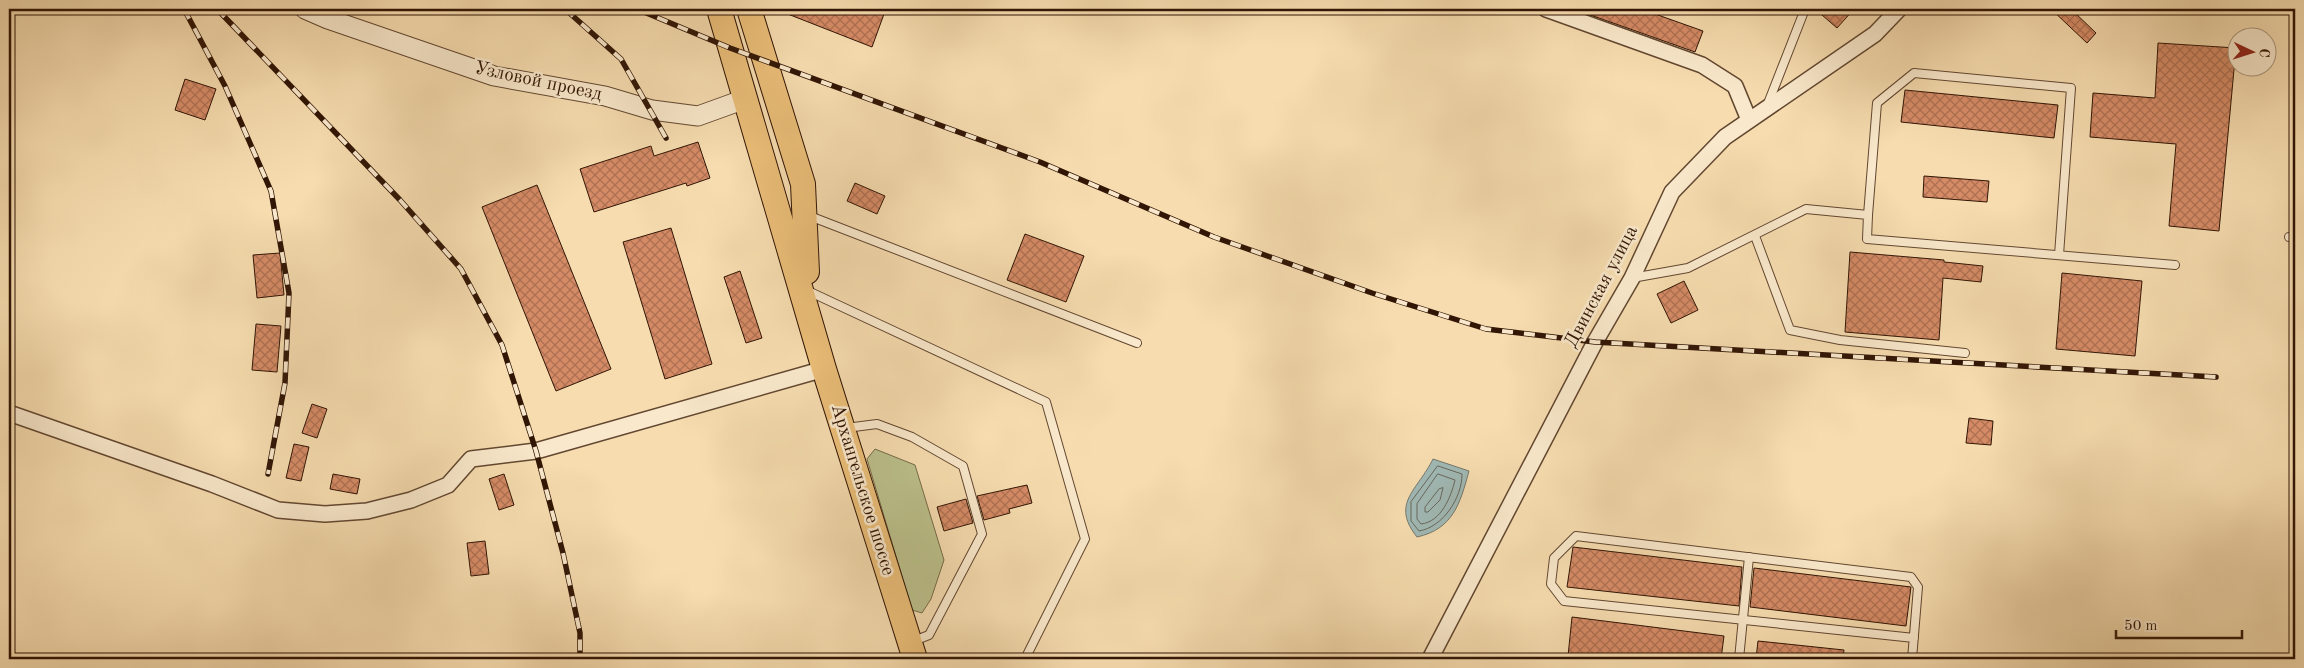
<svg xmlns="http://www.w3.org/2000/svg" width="2304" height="668" viewBox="0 0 2304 668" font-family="'Old Standard TT',serif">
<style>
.green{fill:#bbc08b;stroke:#766a48}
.water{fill:#a0b9b5;stroke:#74776f}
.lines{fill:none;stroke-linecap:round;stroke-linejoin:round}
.shore{stroke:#68675d;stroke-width:1}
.building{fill:url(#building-cross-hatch);stroke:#311505}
.service-casing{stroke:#624730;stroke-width:10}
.minor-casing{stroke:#624730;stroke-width:18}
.tertiary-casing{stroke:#624730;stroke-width:21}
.primary-casing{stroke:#311505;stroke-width:26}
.service{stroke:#f9e8cb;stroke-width:8}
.minor{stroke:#f9e8cb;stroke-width:15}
.tertiary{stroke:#f9e8cb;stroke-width:19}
.primary{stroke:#ebbe78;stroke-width:24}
.rail-casing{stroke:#311505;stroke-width:5.5}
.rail{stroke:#f9e8cb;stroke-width:4;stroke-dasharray:11;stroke-linecap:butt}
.labels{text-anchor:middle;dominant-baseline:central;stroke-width:5;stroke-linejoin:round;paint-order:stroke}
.street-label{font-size:19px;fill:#311505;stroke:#f9e8cb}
</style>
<defs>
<pattern id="building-cross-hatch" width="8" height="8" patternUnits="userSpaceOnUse" patternTransform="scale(1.25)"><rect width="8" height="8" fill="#d58b66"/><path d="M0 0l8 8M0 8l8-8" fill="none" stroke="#ad7052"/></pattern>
</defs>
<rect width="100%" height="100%" fill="#f6dcaf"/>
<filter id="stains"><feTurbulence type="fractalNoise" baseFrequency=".004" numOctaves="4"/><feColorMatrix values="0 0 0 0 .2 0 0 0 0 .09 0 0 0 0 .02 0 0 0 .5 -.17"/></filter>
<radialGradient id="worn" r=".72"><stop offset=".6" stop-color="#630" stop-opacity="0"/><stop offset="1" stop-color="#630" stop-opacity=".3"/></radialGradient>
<polygon class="green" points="875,449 915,465 944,560 931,599 922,613 912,610 867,459"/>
<path class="water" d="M1433,459L1469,471C1460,504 1453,529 1417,537C1390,503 1418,490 1433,459Z"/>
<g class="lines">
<g class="shore">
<path d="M1438,466L1462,474C1462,498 1443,527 1419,531L1411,521V502Z"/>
<path d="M1438,474L1455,480C1451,497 1441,522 1421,524L1417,519V504Z"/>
<polygon points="1443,488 1440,500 1428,512 1425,512 1425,507 1439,489"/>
</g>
</g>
<g class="building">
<polygon points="775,9 868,9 884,14 872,47"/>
<polygon points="1579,9 1641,9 1703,31 1695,52 1579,11"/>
<polygon points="1815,9 1854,9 1837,28"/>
<polygon points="2051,9 2071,9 2096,33 2087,43"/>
<polygon points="2158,43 2236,48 2219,231 2169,226 2176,144 2090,137 2093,93 2155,98"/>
<polygon points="185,79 216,89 205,120 175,110"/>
<polygon points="1905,90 2058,105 2054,138 1901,122"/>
<polygon points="698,142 710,178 687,186 686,183 594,212 580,169 651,146 654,156"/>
<polygon points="1924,176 1989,181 1987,202 1923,197"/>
<polygon points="855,183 885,196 877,214 847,201"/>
<polygon points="537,185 611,369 556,391 482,207"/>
<polygon points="671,228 712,364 665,379 623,242"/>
<polygon points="1025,234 1084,256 1066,302 1007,280"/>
<polygon points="1850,252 1944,260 1944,262 1983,266 1981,282 1943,278 1939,340 1845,332"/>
<polygon points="280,253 284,295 257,298 253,255"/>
<polygon points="740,271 762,338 746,343 724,277"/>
<polygon points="2062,273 2142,281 2135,356 2056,349"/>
<polygon points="1684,281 1698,310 1671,323 1657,294"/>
<polygon points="256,324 281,326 277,372 252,370"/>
<polygon points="312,404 327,409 317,438 302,433"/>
<polygon points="1969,418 1993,421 1991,445 1966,443"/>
<polygon points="294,444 309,447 301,481 286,478"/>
<polygon points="333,474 360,479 357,494 330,489"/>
<polygon points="504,474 514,505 499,510 489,479"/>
<polygon points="1027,485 1032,503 1009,509 1010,513 984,520 977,496"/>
<polygon points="966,499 973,523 944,531 937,507"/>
<polygon points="485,541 489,574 471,576 467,543"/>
<polygon points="1573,547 1742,567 1739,606 1567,587"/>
<polygon points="1754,568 1911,587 1906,626 1750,607"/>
<polygon points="1572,617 1724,636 1721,659 1594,659 1568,656"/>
<polygon points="1758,641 1844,650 1843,659 1756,659"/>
</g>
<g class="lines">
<defs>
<g id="service">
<polyline points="1767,106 1805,9"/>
<polyline points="807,215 1137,343"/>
<polyline points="1868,215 1877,103 1914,73 2071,88 2059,255"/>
<polyline points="1755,236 1790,330 1840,340 1965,353"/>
<polyline points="2289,237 2295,237"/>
<polyline points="1632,278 1688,268 1806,209 1868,215 1867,239 2175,265"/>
<polyline points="808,291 1046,402 1085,539 1025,659"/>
<polyline points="846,428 877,424 912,437 963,466 982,534 929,635 911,642"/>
<polyline points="1739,659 1749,557"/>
<polyline points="1912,659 1918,587 1911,577 1576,536 1554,558 1551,584 1564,601 1914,638"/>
</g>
<g id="minor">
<polyline points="1546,9 1702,65 1735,86 1749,120"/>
<polyline points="9,413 212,484 278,510 325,514 367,511 411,500 448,485 471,459 536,451 824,369"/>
<polyline points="1430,659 1595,342 1632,278 1672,192 1725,137 1875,34 1899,9"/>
</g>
<polyline id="tertiary" points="305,9 328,19 494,76 605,96 652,110 698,116 745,99"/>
<g id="primary">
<polyline points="719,9 824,369 915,659"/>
<polyline points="749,9 803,184 807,272"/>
</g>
</defs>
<use href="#service" class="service-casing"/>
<use href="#minor" class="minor-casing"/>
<use href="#tertiary" class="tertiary-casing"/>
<use href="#primary" class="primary-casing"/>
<use href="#service" class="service"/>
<use href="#minor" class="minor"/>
<use href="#tertiary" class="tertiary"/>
<use href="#primary" class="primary"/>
<defs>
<g id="rail">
<polyline points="184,9 225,86 271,191 289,293 285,383 268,474"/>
<polyline points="217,9 400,200 461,269 502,345 536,451 563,553 580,633 580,659"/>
<polyline points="565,9 621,59 666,138"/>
<polyline points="637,9 730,48 1040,162 1214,237 1372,293 1486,329 1595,342 2216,377"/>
</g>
</defs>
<use href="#rail" class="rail-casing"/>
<use href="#rail" class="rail"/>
</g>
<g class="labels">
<g class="street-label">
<text transform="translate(538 82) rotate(12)">Узловой проезд</text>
<text transform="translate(1602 287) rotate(-62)">Двинская улица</text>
<text transform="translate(862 490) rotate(73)">Архангельское шоссе</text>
</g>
</g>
<rect width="2304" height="668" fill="none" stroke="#f6dcaf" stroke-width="30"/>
<rect x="10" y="10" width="2284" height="648" fill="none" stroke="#311505" stroke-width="2.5"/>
<rect x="15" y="15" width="2274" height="638" fill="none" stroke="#311505"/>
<g transform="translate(2252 52) rotate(94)"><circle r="24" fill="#f9e8cb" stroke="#a9947c"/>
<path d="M0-4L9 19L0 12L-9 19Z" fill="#8f2418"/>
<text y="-8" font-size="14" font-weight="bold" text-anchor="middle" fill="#311505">С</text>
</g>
<path d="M2116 630v8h126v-8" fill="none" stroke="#311505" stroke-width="2.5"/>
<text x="2124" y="630" font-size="15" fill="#311505" stroke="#f9e8cb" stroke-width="4" paint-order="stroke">50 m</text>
<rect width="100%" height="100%" filter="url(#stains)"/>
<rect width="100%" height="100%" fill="url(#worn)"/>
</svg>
